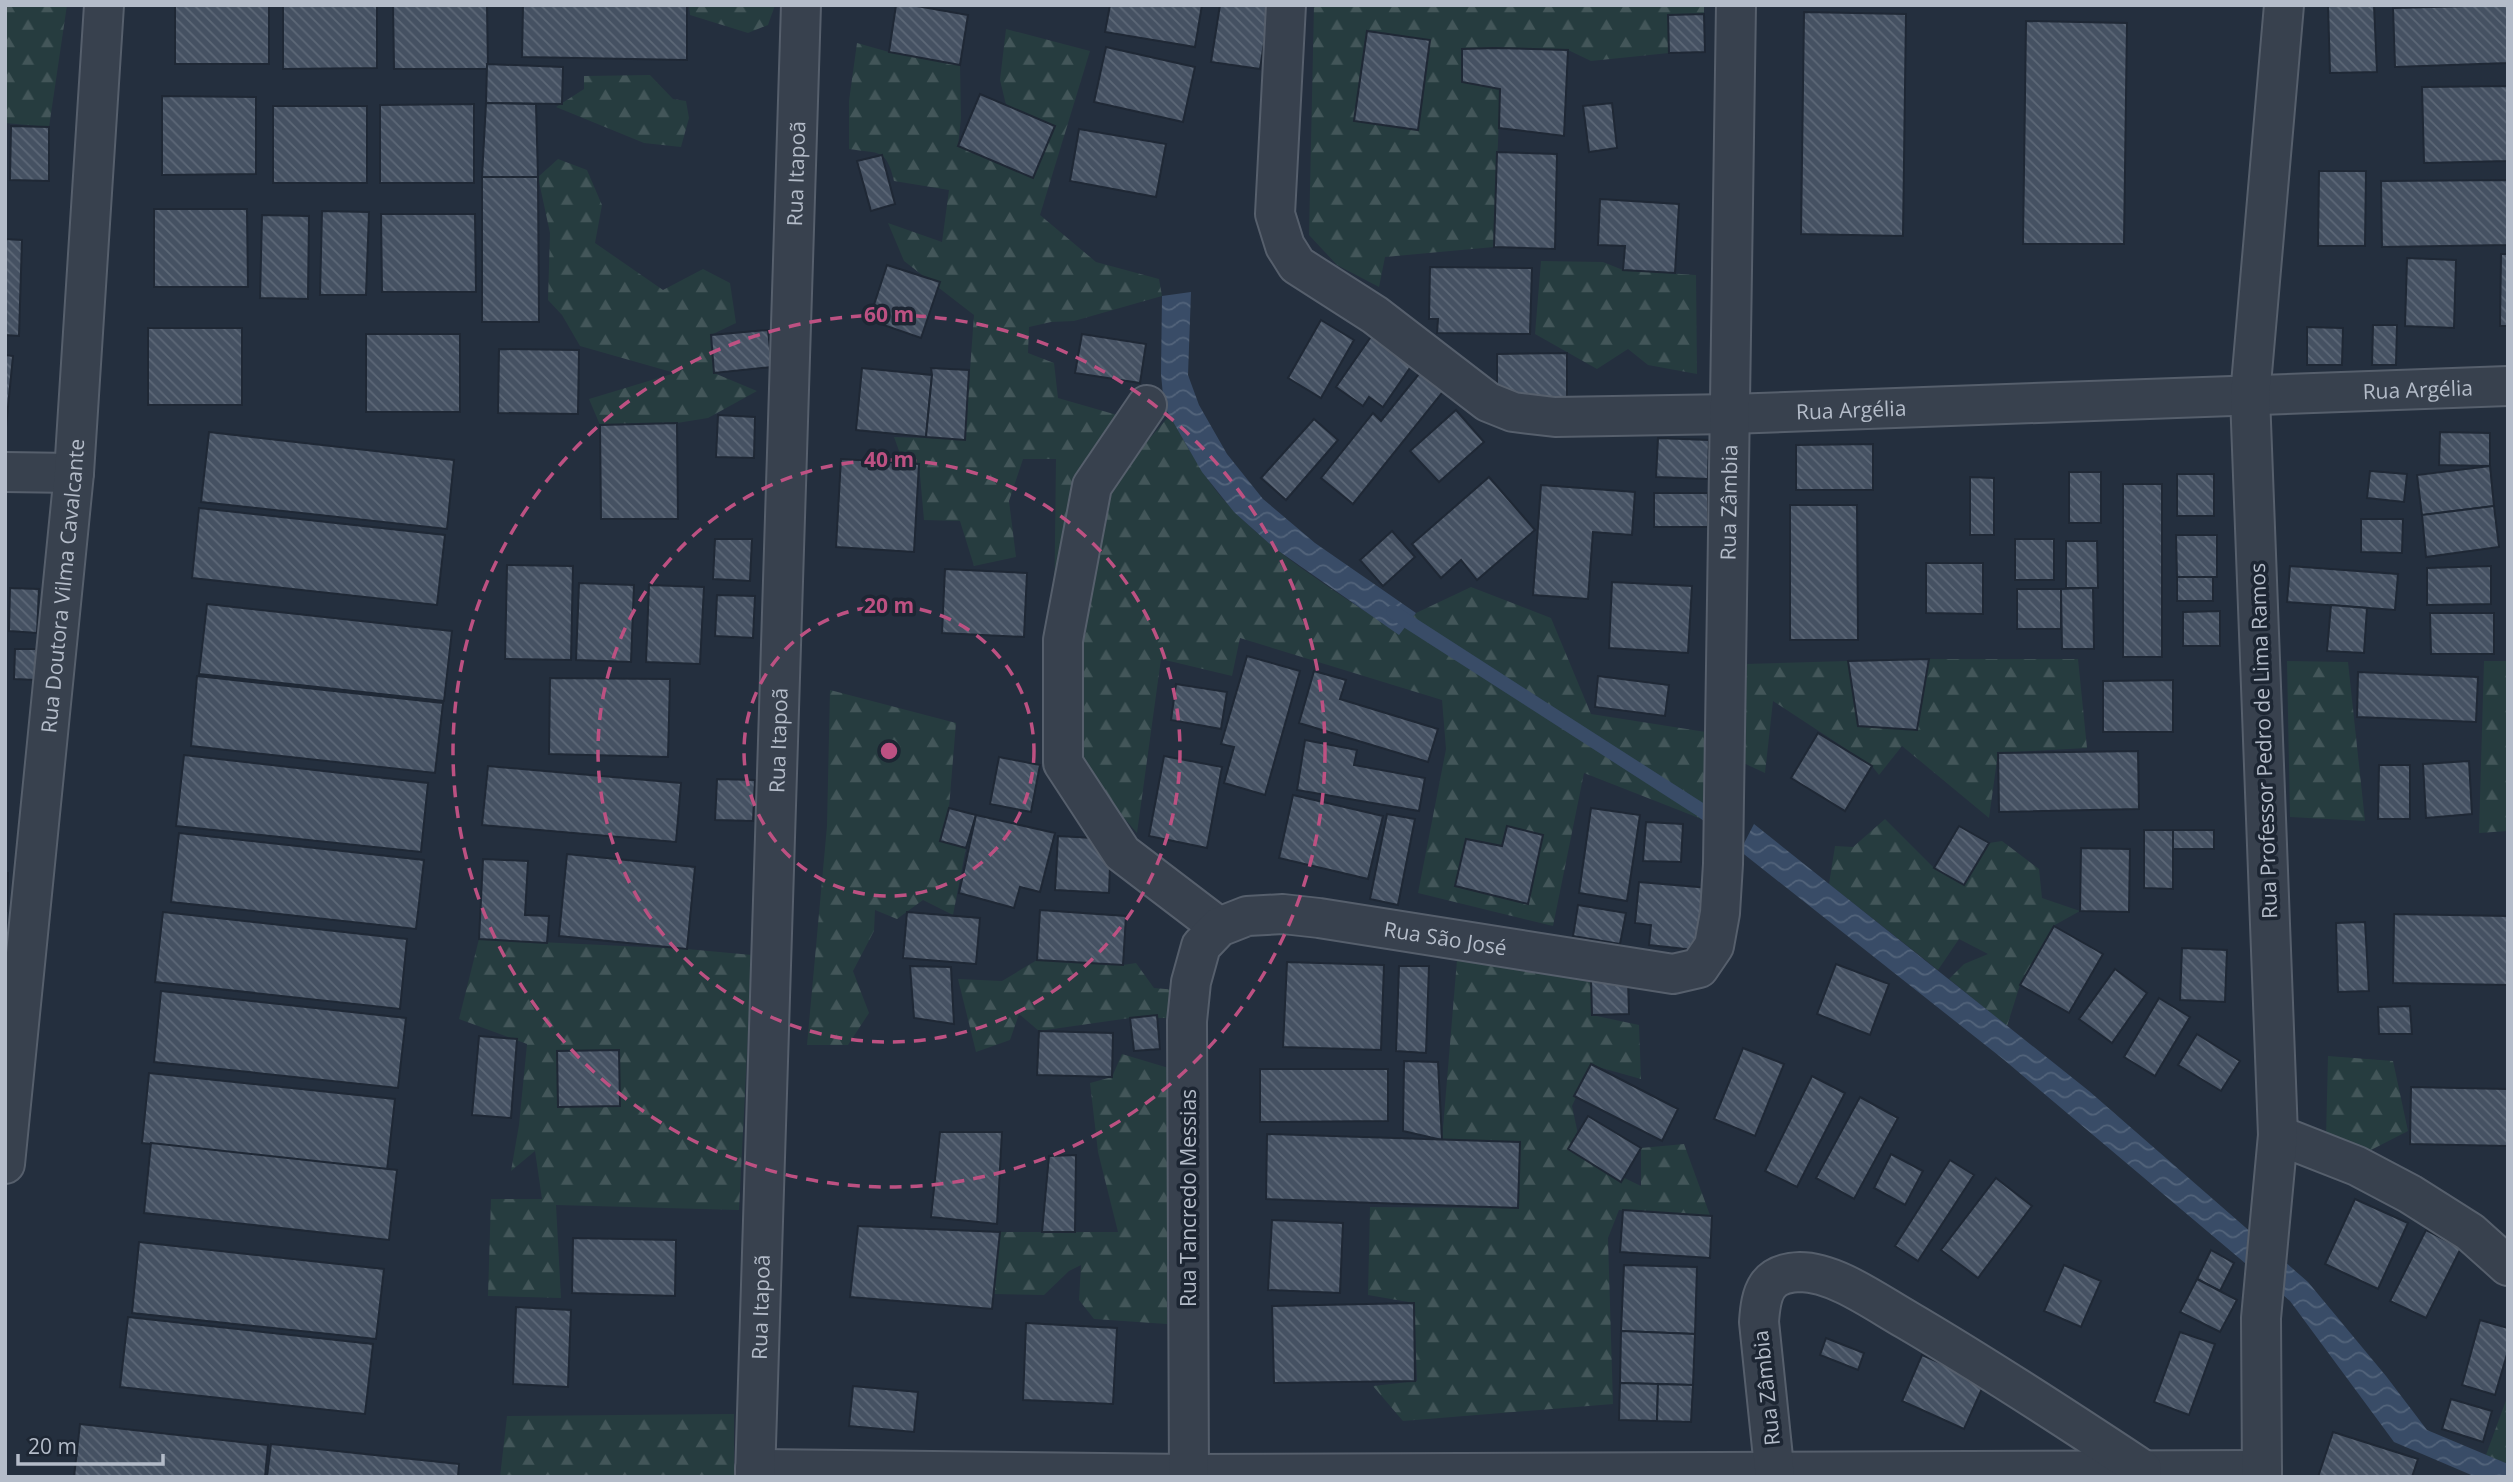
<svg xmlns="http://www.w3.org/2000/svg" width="2513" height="1482" viewBox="0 0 2513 1482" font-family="'Open Sans',sans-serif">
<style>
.forest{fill:url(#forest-firs)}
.water{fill:url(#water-waves)}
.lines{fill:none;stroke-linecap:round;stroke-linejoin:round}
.stream{stroke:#394c67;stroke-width:14}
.building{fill:url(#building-back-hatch);stroke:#1f2835;stroke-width:2}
.minor-casing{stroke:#565f6c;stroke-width:42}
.minor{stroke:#38414e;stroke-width:38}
.ring{fill:none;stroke:#bd5182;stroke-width:3.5;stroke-dasharray:12 9}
.labels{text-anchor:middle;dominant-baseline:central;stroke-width:7;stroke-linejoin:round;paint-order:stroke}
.street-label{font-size:21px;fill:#b4bcc9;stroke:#1d2633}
.centre{fill:#bd5182;stroke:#1d2633;stroke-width:3.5}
.ring-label{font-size:21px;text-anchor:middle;font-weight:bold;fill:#bd5182;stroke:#1d2633;stroke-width:7;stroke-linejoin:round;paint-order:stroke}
</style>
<defs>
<pattern id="forest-firs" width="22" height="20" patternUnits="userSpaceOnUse" patternTransform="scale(1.75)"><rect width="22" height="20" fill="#263c3f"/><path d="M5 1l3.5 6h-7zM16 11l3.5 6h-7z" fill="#435659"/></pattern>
<pattern id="water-waves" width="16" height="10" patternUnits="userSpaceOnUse" patternTransform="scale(1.75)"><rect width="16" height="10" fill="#394c67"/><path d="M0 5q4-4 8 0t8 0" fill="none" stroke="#53647b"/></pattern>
<pattern id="building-back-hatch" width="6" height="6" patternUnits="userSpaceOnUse" patternTransform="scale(1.75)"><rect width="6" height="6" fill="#455162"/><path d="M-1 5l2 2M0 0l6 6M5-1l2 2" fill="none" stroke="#5d6877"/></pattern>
</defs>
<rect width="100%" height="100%" fill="#242f3e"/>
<g class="forest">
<polygon points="5,5 67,5 49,127 5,123"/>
<polygon points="689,5 775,5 768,25 748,33 690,15"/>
<polygon points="1314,5 1704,5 1704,14 1668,16 1669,53 1591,61 1568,50 1462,49 1462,79 1500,89 1494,247 1385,257 1379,287 1337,265 1309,235"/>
<path d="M1006,29L1090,51L1040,215L1096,262L1159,279L1162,296L1074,321L1051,322L1029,327L1028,353L1054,363L1058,398L1124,417L1054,622L1056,459H1023L1009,501L1016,557L974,566L960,521L924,520L919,464L902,459L894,437L965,439L974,315L904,261L888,223L942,242L949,190L894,181C886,148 880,154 849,149V101L857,43L889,52L960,65L961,118L958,146L1033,178L1055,127L1007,109L1000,80Z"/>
<polygon points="650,75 673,99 686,101 689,118 681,147 644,143 556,107 584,89 584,76"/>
<polygon points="558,159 587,170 602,205 595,243 663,290 703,269 730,283 736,323 711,335 714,373 757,391 708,418 677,423 600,425 589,399 675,373 580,346 562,315 548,300 550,233 538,177"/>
<polygon points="1541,261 1603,262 1623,270 1696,275 1697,374 1648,365 1628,349 1597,369 1535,334"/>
<path d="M1170,415C1189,449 1207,485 1236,513C1283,561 1344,596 1399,634L1416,613L1471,587L1551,618L1591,714L1706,732L1704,820L1584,773L1553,926L1418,893L1446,749L1442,700L1240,638L1232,676L1161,659L1137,833L1092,781L1074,756L1077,637L1105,490Z"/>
<polygon points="1929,659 2078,659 2087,748 1998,753 1989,818 1902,746 1879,775 1872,766 1773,701 1765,773 1737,760 1745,664 1848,661 1858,726 1917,730"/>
<polygon points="2287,661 2348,662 2365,821 2290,817"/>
<polygon points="2484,661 2508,661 2508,831 2479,833"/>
<polygon points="830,690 956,723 949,808 940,841 966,848 953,915 923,900 897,919 875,910 874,931 853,971 869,1013 848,1045 807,1045 827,826"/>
<polygon points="1885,819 1934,868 1964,885 1989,843 2002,841 2039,869 2042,898 2080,911 2053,926 2020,985 2007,1026 1949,979 1964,964 1988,954 1959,939 1938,970 1829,884 1835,846 1853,847"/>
<polygon points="479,939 687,949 752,955 739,1210 556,1205 561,1298 488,1296 491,1199 542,1199 535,1151 511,1171 519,1125 527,1044 459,1019"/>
<polygon points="1037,960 1123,965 1136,963 1154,988 1177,990 1168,1018 1130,1018 1039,1031 1019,1014 1010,1040 976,1052 958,979 1002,981"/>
<polygon points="1457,960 1591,979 1592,1015 1639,1025 1641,1079 1591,1065 1572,1106 1583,1158 1641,1186 1641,1148 1684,1144 1711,1218 1619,1210 1608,1238 1613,1404 1403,1421 1373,1386 1417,1381 1414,1303 1368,1295 1370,1207 1517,1208 1442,1140"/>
<polygon points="1122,1054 1172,1069 1167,1239 1167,1324 1094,1319 1079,1300 1081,1265 1069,1271 1044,1295 994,1294 1000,1232 1118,1232 1098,1152 1090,1083 1112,1077"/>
<polygon points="2328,1056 2393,1061 2408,1131 2369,1151 2326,1138"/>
<polygon points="2508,1395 2508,1464 2486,1455"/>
<polygon points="734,1414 734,1477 500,1477 507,1416"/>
</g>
<g class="water">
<polygon points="1191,292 1188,375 1199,405 1227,454 1263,499 1315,543 1416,613 1399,635 1273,547 1234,512 1202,472 1164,406 1161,374 1162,296"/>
<polygon points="1754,824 2089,1091 2308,1282 2386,1376 2427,1430 2508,1464 2508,1477 2476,1477 2394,1442 2290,1301 2003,1059 1740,851"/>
</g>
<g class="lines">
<polyline class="stream" points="1393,612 1701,810 1719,824"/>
</g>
<g class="building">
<rect x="175" y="5" width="94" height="59"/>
<polygon points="283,5 377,5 377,68 283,69"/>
<polygon points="393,5 487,5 488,69 394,69"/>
<polygon points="523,5 687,5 687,60 522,57"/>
<polygon points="896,5 911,5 968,15 960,65 889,52"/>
<polygon points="1110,5 1202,5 1195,47 1105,32"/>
<polygon points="1220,5 1270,5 1260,69 1211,62"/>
<polygon points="2328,5 2374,5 2377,72 2330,73"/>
<polygon points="2508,5 2508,63 2395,67 2393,8"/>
<polygon points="1804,12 1906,14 1903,236 1801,234"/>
<polygon points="1704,14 1705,52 1669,53 1668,15"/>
<polygon points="2026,21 2127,23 2124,244 2023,244"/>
<polygon points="1367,31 1430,40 1418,130 1354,121"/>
<polygon points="1106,47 1195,67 1183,122 1094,102"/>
<polygon points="1494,48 1568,50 1564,136 1499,128 1500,89 1462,82 1462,49"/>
<polygon points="487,64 563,67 562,104 486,103"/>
<polygon points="2508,86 2508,161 2424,163 2422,87"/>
<polygon points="980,94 1055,126 1033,178 958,146"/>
<polygon points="162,96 256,97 256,174 162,175"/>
<polygon points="486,103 536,104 538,177 482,177"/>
<polygon points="1612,103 1617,148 1589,152 1583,106"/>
<polygon points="474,104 474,183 380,183 380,105"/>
<rect x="273" y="106" width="94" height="77"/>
<polygon points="11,126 49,127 49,181 10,180"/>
<polygon points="1079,129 1166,144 1156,197 1070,181"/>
<polygon points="1497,152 1557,154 1555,249 1494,247"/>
<polygon points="882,155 895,204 871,211 857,161"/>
<polygon points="2319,171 2366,171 2365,246 2318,246"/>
<polygon points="482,177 538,177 539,322 482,322"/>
<polygon points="2508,180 2508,245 2382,247 2381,181"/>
<polygon points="1600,199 1679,204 1675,273 1623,270 1625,246 1598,245"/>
<polygon points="154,209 247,209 248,287 154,287"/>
<polygon points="322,211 369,212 366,295 320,295"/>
<polygon points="381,214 475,214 476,292 382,292"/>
<polygon points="262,215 309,216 308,299 260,298"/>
<polygon points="5,239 22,240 19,336 5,335"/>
<polygon points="2501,254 2508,254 2508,326 2500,326"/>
<polygon points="2407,258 2456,260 2454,328 2405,326"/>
<polygon points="887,265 940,282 921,338 869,320"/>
<polygon points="1430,267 1532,268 1530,334 1437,333 1438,319 1429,319"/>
<polygon points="1321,320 1354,340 1321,398 1288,378"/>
<polygon points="2373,325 2397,325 2396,365 2372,365"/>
<polygon points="2307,327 2343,328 2342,365 2307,365"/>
<rect x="148" y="328" width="94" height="77"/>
<polygon points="768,330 772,367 714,373 711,335"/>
<polygon points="1375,331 1416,359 1383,407 1369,397 1363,406 1336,387"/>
<rect x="366" y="334" width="94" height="78"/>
<polygon points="1082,334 1146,344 1140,383 1075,373"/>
<polygon points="499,349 579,350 578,414 498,413"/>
<polygon points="1567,353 1567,402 1497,403 1497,354"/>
<polygon points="5,355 13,356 5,437"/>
<polygon points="862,368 932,375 926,437 856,430"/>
<polygon points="931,368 969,370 965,440 926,437 932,375"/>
<polygon points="1423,369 1446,388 1353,504 1321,478 1373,413 1381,421"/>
<polygon points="1456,410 1484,442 1439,482 1410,451"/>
<polygon points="718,415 755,417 754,458 716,457"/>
<polygon points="1314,419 1338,440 1286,500 1261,478"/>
<polygon points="677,423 678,519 601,519 600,425"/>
<polygon points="209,432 454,460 447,529 201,502"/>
<polygon points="2440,432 2490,433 2490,466 2439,465"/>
<polygon points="1658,438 1709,440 1708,479 1656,477"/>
<polygon points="1873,444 1873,490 1796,490 1796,445"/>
<polygon points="841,459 919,464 914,552 836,547"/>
<polygon points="2490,466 2494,506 2422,515 2417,475"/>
<polygon points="2370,471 2407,474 2404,502 2367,498"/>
<rect x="2069" y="472" width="32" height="51"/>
<rect x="2177" y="474" width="37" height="42"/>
<polygon points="1489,477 1535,530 1477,580 1461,560 1441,578 1412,544"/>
<polygon points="1970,477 1994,478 1994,535 1970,535"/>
<rect x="2123" y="484" width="39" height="173"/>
<polygon points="1541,485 1635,492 1632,535 1593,532 1588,599 1533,595"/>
<rect x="1654" y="493" width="54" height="34"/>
<polygon points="1790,505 1857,505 1858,640 1790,640"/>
<polygon points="2494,506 2499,547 2426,557 2422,515"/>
<polygon points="199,508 445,535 437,605 192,578"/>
<polygon points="2361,519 2403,519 2402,553 2361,552"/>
<polygon points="1392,531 1415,557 1383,586 1360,560"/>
<polygon points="2176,535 2217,535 2217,577 2177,577"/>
<polygon points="715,539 752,539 750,581 713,579"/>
<rect x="2015" y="539" width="39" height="41"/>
<polygon points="2066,541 2097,541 2098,588 2066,588"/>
<polygon points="1926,563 1983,563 1983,614 1926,613"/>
<polygon points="507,565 573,566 571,660 505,659"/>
<polygon points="2290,566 2398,574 2395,610 2287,602"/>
<polygon points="2491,566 2491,604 2427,605 2427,568"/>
<polygon points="945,569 1027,573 1024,637 942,633"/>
<rect x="2177" y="577" width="36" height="24"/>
<polygon points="1612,582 1692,586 1688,653 1609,648"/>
<polygon points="579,583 634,585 631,662 576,660"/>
<polygon points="649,585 704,587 700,664 646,662"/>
<polygon points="10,588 39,589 37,633 9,631"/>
<polygon points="2093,588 2094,649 2062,649 2061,589"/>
<rect x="2017" y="589" width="44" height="40"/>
<polygon points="717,595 755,596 753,638 715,636"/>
<polygon points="207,604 452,631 444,701 199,674"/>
<polygon points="2331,605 2367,608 2364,653 2327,651"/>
<polygon points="2220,611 2220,646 2183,646 2183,612"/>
<polygon points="2430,613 2494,613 2494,654 2431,654"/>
<polygon points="15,649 36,649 36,680 14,679"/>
<polygon points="1247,656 1300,671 1265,795 1224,783 1234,747 1221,744"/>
<polygon points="1929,659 1917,730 1858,726 1848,661"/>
<polygon points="1314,671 1346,680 1340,699 1438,729 1428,762 1299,723"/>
<polygon points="2358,672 2478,677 2476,722 2357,717"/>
<polygon points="197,676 443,703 435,773 191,746"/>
<polygon points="1598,676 1669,685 1665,716 1595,707"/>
<polygon points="550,678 670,679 668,757 549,754"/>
<polygon points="2173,680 2173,732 2103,732 2103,681"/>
<polygon points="1176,684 1227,692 1221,729 1171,720"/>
<polygon points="1818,733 1872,766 1845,811 1791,778"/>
<polygon points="1305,740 1357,750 1354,765 1425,778 1419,811 1297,790"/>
<polygon points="2138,751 2139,809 1999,812 1998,753"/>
<polygon points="184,755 428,783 421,852 176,826"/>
<polygon points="1164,756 1222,767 1207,848 1149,836"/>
<polygon points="999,757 1040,765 1031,812 990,804"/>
<polygon points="2469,761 2472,814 2426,818 2423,764"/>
<polygon points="2379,765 2410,765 2410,819 2378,819"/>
<polygon points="488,766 681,783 676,842 482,825"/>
<polygon points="717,779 755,780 753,821 715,820"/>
<polygon points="1293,795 1383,816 1368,879 1279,858"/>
<polygon points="949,808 976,815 966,848 940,841"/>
<polygon points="1591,808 1640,815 1627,901 1579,893"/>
<polygon points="1387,814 1415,819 1398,905 1370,899"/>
<polygon points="976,815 1055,833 1040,892 1020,887 1014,908 959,893"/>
<polygon points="1646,822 1683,824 1681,862 1643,861"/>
<polygon points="1507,826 1543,835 1528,904 1455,886 1466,839 1502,846"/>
<polygon points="1959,826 1989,843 1964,885 1934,868"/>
<polygon points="2144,830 2173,830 2173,889 2144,888"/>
<rect x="2173" y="830" width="41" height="19"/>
<polygon points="179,833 424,860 416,929 171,902"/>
<polygon points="1058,836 1111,839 1109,893 1055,890"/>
<polygon points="2081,848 2130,849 2129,912 2080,911"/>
<polygon points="567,854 695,867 687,949 559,936"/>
<polygon points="483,859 528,861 525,915 549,916 547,943 479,939"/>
<polygon points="5,873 8,873 7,911 5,911"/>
<polygon points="1639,882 1710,888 1704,951 1649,945 1651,925 1635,923"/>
<polygon points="1578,905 1626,913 1620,944 1573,936"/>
<polygon points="1040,910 1126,916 1123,965 1037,960"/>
<polygon points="163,912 407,939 400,1009 155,982"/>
<polygon points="907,912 980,918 976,964 903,958"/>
<polygon points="2394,914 2508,916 2508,985 2393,983"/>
<polygon points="2365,922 2369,991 2338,992 2336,923"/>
<polygon points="2054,926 2103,954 2069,1013 2020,985"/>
<polygon points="2182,948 2227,950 2225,1002 2180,1000"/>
<polygon points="1287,962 1384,965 1381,1050 1283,1047"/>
<polygon points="1836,964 1889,984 1870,1035 1817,1014"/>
<polygon points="910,966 951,967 954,1024 914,1018"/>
<polygon points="1399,966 1429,966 1426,1053 1396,1051"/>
<polygon points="2115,969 2147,993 2112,1043 2079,1019"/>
<polygon points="1628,978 1629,1014 1592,1015 1591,979"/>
<polygon points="161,991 406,1018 398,1088 154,1062"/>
<polygon points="2159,998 2190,1017 2155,1076 2124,1057"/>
<polygon points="2410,1006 2412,1034 2379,1034 2378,1007"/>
<polygon points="1157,1015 1160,1049 1134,1051 1130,1018"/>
<polygon points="1039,1031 1113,1033 1112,1077 1037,1075"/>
<polygon points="2197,1034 2240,1061 2221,1091 2178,1065"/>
<polygon points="479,1036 517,1039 511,1118 472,1115"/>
<polygon points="1743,1048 1784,1064 1755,1136 1714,1119"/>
<polygon points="619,1050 620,1106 558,1107 557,1051"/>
<polygon points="1404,1061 1438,1062 1442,1140 1403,1131"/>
<polygon points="1591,1064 1678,1109 1662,1141 1574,1096"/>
<polygon points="1260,1069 1388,1069 1388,1121 1260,1122"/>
<polygon points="149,1073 395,1099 387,1170 142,1143"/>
<polygon points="1812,1076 1845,1093 1797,1187 1765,1171"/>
<polygon points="2411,1087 2508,1089 2508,1146 2410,1144"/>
<polygon points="1860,1097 1898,1118 1854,1199 1816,1178"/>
<polygon points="1588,1116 1641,1148 1621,1182 1568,1149"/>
<polygon points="940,1132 1002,1132 997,1224 931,1217"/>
<polygon points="1267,1134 1520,1142 1518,1208 1266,1199"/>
<polygon points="151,1143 397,1170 389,1240 144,1213"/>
<polygon points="1891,1154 1923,1171 1905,1205 1874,1188"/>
<polygon points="1076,1155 1075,1232 1042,1232 1049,1156"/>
<polygon points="1950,1160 1974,1175 1918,1261 1895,1246"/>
<polygon points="1996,1178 2032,1206 1978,1278 1941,1250"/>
<polygon points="2355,1199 2408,1223 2378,1289 2325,1264"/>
<polygon points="1623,1210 1712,1216 1710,1258 1620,1252"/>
<polygon points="1272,1220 1343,1223 1340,1293 1268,1290"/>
<polygon points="858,1226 1000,1232 992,1309 850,1297"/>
<polygon points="2426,1230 2461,1248 2426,1318 2390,1301"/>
<polygon points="573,1238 676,1240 675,1296 572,1293"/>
<polygon points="139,1242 384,1269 376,1339 132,1313"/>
<polygon points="2211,1250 2234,1263 2220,1291 2197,1279"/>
<polygon points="1624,1265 1697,1267 1695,1334 1621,1331"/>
<polygon points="2064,1265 2101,1281 2081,1327 2044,1311"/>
<polygon points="2197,1279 2237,1300 2220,1332 2180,1312"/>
<polygon points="1414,1303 1415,1381 1274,1383 1272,1306"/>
<polygon points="516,1307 571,1310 568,1387 513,1384"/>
<polygon points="128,1317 373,1344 365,1414 120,1387"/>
<polygon points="2480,1320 2508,1328 2508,1351 2495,1395 2462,1385"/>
<polygon points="1026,1323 1117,1328 1113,1404 1023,1400"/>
<polygon points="1621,1331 1695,1334 1693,1385 1620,1383"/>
<polygon points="2180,1332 2215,1344 2189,1415 2154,1402"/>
<polygon points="1826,1338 1864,1353 1858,1370 1820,1355"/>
<polygon points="1922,1355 1985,1382 1964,1429 1902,1401"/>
<polygon points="1620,1383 1658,1384 1657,1421 1619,1420"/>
<polygon points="1658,1384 1693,1385 1691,1422 1657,1421"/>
<polygon points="853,1386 918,1392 914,1432 849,1426"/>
<polygon points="2451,1399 2492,1411 2483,1442 2442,1429"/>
<polygon points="80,1424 268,1445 265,1477 74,1477"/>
<polygon points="2333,1432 2418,1459 2412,1477 2318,1477"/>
<polygon points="271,1444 459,1464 458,1477 267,1477"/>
</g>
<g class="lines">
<defs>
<g id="minor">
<path id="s1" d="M1286,5L1275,214L1285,246L1297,265L1375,315L1488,402L1513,412L1555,417L1730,414L2508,386"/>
<polyline points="1147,405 1092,486 1063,640 1063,763 1122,853 1219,927"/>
<polyline points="5,472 74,473"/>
<polyline points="2278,1135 2357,1166 2410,1194 2470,1232 2508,1266"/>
<path id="s2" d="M5,1164L74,473L104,5"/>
<polyline points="755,1469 1189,1474 2262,1470"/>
<path id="s3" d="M755,1477L801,5"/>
<path id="s4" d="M1189,1477L1187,1021L1191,982L1201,946L1219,927L1247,916L1283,914L1319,918L1673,974L1699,968L1714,946L1720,913L1723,864L1736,5"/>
<path d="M1775,1477L1759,1322C1761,1292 1766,1273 1800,1272C1835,1272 1877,1303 1907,1320C1987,1367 2065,1418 2142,1469"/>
<polyline points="2262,1477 2261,1318 2278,1135 2250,396 2284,5"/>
</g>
</defs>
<use href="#minor" class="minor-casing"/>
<use href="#minor" class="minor"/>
</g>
<g class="ring">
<circle cx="889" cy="751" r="145"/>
<circle cx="889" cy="751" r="291"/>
<circle cx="889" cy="751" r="436"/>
</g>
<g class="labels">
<g class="street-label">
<text stroke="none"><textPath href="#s3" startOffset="1304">Rua Itapoã</textPath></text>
<text stroke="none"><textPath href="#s1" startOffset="1433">Rua Argélia</textPath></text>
<text stroke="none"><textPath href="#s1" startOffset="866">Rua Argélia</textPath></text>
<text stroke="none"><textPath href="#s4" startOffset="1517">Rua Zâmbia</textPath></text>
<text stroke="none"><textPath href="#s2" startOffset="581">Rua Doutora Vilma Cavalcante</textPath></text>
<text stroke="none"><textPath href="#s3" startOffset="737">Rua Itapoã</textPath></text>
<text transform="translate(2263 741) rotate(-92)">Rua Professor Pedro de Lima Ramos</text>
<text stroke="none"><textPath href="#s4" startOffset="789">Rua São José</textPath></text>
<text transform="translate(1188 1198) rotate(-90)">Rua Tancredo Messias</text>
<text stroke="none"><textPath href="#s3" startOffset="170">Rua Itapoã</textPath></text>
<text transform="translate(1766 1388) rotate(-96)">Rua Zâmbia</text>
</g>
</g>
<circle cx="889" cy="751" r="10" class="centre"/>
<g class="ring-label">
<text x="889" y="322">60 m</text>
<text x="889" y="467">40 m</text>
<text x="889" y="613">20 m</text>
</g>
<rect width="2513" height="1482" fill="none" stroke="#b4bcc9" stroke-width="14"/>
<path d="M18 1454v10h145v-10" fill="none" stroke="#b4bcc9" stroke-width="3.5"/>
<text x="28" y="1454" font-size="21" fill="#b4bcc9" stroke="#1d2633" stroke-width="5" paint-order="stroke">20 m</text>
</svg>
